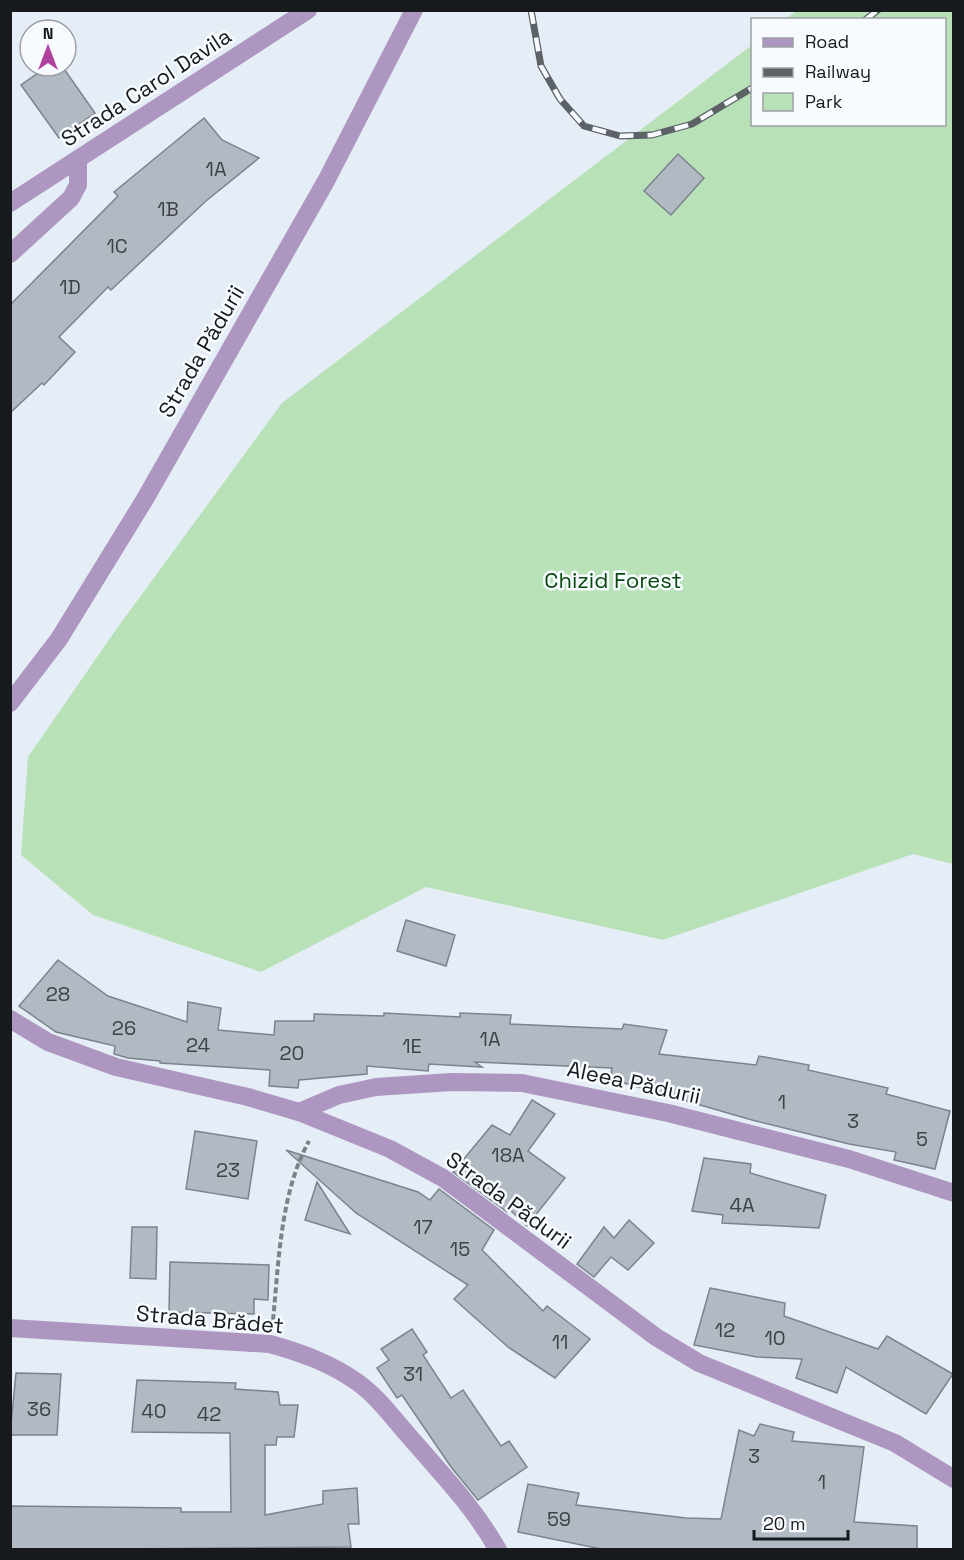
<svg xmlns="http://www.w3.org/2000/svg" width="964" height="1560" viewBox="0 0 964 1560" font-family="'Space Grotesk',sans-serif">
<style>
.green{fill:#b9e1b7}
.building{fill:#b1b9c2;stroke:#7b838c;stroke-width:1.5}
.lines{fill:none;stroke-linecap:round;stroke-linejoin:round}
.path{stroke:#7c8288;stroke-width:4;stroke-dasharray:6 3;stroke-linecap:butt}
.street{stroke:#ad96bf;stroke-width:18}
.rail-casing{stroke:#5d6267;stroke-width:7}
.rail{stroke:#f7fafe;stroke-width:4.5;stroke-dasharray:14;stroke-linecap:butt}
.labels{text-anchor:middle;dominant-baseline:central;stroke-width:5;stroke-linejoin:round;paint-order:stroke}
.number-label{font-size:20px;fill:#3e4246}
.street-label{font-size:22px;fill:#171a1d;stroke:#f7fafe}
.park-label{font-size:22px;fill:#07490c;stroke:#f7fafe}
</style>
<rect width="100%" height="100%" fill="#e5eef7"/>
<polygon class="green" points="797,11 953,11 953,864 913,854 663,940 426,887 261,972 93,915 21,855 28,757 115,631 282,403 752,45 752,124 944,124 944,20 785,19"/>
<g class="building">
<polygon points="48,66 62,66 95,113 59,138 21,85"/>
<polygon points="204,118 222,140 259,158 206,201 111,290 108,287 59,337 75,352 44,385 42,383 10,413 10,305 118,196 114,192"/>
<polygon points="678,154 704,178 671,215 644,191"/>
<polygon points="406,920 455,935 446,966 397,951"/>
<polygon points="58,960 108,996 187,1022 188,1002 221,1008 218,1030 274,1035 275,1021 314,1021 314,1014 384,1016 384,1013 460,1017 460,1013 511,1015 510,1024 622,1029 624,1024 667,1030 659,1054 756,1065 759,1056 809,1065 808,1070 888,1088 886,1094 950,1111 935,1169 894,1160 896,1152 849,1144 752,1120 610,1079 612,1068 475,1062 482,1067 429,1064 428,1071 367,1066 367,1074 299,1080 298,1088 269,1086 270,1070 160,1063 160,1061 128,1058 114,1054 115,1046 56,1032 19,1006"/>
<polygon points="532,1100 555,1114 528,1151 565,1178 527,1226 509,1209 507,1212 453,1172 492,1125 510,1135"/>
<polygon points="195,1131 257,1141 248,1199 186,1189"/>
<polygon points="286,1150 418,1192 430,1200 439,1189 494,1230 482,1250 543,1311 547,1306 590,1339 555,1378 508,1347 454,1299 468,1285 356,1213"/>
<polygon points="704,1158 751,1164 750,1173 826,1195 819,1228 722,1223 723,1215 692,1211"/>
<polygon points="317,1182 350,1234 305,1220"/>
<polygon points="629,1220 654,1243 628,1270 611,1257 594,1277 577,1264 604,1227 614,1238"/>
<polygon points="132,1227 157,1227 156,1279 130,1278"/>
<polygon points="170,1262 269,1265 268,1300 254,1299 254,1314 169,1312"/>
<polygon points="710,1288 785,1303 784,1316 878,1349 887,1336 953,1374 926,1414 846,1367 837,1393 796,1378 802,1359 757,1357 694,1345"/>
<polygon points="412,1329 427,1352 423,1355 451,1398 463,1390 501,1446 509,1441 527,1467 478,1500 451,1467 402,1395 397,1398 377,1368 389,1360 381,1349"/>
<polygon points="16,1373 61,1374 57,1435 10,1435"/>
<polygon points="137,1380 236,1383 235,1389 278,1392 280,1405 298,1405 294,1437 277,1437 276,1445 265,1445 265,1515 323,1504 323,1491 357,1488 359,1524 348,1524 351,1547 10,1550 10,1506 181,1508 181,1512 231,1512 230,1433 132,1432"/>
<polygon points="760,1424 794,1432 792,1441 864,1447 854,1522 917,1526 917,1550 606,1550 518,1532 528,1484 579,1493 576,1505 686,1518 721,1519 739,1430 754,1436"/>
</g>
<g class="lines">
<path class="path" d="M273,1320C279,1261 280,1194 309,1141"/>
<g class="street">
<polyline points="10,203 308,10"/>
<polyline points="10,254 71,198 78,185 78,159"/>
<polyline points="10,703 59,639 145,499 326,181 414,10"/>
<polyline points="10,1019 48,1042 116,1067 248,1097 299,1112 390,1149 443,1178 656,1337 699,1363 895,1443 954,1479"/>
<polyline points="299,1112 339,1095 376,1087 452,1082 522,1083 668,1113 849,1159 954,1193"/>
<path d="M10,1328L270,1344C302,1353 330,1363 357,1382C377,1396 392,1417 408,1435C440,1472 474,1507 498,1550"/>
</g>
<defs>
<g id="rail">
<polyline points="531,10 541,66 560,99 584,126 620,136 652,135 692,124 752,88"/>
<polyline points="865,20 878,10"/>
</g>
</defs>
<use href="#rail" class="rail-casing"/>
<use href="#rail" class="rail"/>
</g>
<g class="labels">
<g class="number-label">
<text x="216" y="169">1A</text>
<text x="168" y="209">1B</text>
<text x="117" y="246">1C</text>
<text x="70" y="287">1D</text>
<text x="58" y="994">28</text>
<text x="124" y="1028">26</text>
<text x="490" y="1039">1A</text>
<text x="198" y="1045">24</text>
<text x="412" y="1046">1E</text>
<text x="292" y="1053">20</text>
<text x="782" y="1102">1</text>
<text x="853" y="1121">3</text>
<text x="922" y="1139">5</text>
<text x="508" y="1155">18A</text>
<text x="228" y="1170">23</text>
<text x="742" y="1205">4A</text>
<text x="423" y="1227">17</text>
<text x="460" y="1249">15</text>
<text x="725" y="1330">12</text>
<text x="775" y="1338">10</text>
<text x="560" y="1342">11</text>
<text x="413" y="1374">31</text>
<text x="39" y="1409">36</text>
<text x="154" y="1411">40</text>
<text x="209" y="1414">42</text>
<text x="754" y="1456">3</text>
<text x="822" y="1482">1</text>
<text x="559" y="1519">59</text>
</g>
<g class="street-label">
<text transform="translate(146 87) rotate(-33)">Strada Carol Davila</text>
<text transform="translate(201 351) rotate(-60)">Strada Pădurii</text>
<text transform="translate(634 1082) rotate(12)">Aleea Pădurii</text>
<text transform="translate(509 1200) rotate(36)">Strada Pădurii</text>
<text transform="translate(210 1319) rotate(5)">Strada Brădet</text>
</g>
<g class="park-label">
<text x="613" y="580">Chizid Forest</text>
</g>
</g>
<rect width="964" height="1560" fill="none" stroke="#171a1d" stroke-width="24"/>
<rect x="751" y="18" width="195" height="108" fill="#f7fafe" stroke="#9da0a4" stroke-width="1.5"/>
<rect x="763" y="38" width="30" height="9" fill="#ad96bf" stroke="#9da0a4" stroke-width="1.5"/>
<text x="805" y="48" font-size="18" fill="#171a1d">Road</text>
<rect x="763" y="68" width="30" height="9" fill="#5d6267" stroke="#9da0a4" stroke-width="1.5"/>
<text x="805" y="78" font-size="18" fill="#171a1d">Railway</text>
<rect x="763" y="93" width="30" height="18" fill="#b9e1b7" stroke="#9da0a4" stroke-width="1.5"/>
<text x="805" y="108" font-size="18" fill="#171a1d">Park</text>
<g transform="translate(48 48)"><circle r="28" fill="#f7fafe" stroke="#9da0a4" stroke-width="1.5"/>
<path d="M0-4.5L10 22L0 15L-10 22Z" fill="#b142a0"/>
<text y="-9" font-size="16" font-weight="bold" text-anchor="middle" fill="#171a1d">N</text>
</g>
<path d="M754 1530v9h94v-9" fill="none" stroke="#171a1d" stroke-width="3"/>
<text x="763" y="1530" font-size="18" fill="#171a1d" stroke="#f7fafe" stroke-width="4.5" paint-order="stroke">20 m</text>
</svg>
